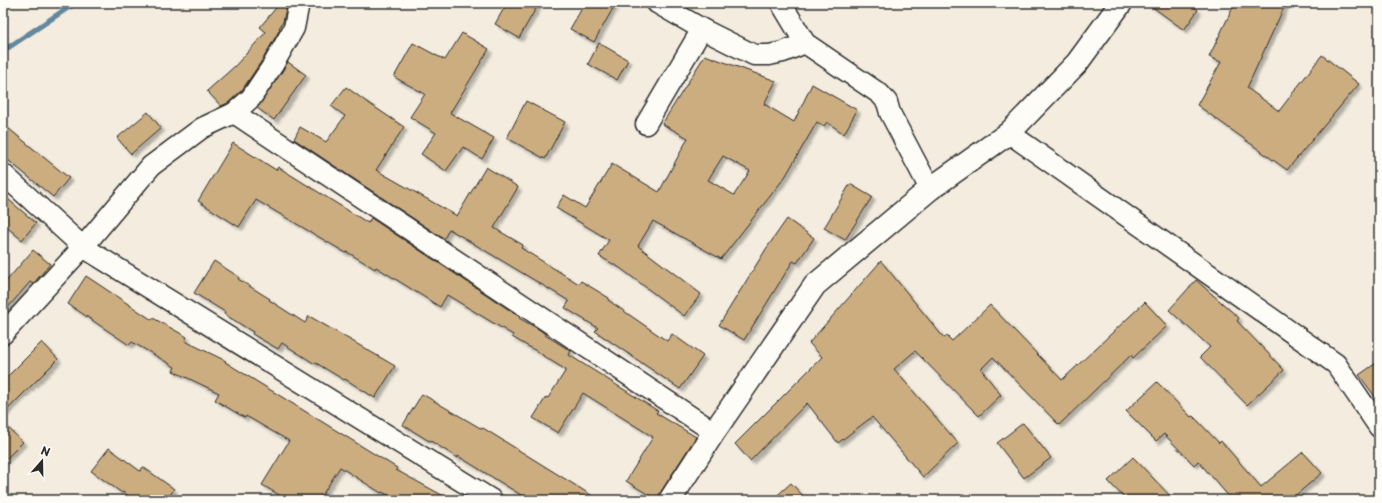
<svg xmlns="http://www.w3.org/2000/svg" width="1382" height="503" viewBox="0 0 1382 503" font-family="'Playpen Sans',sans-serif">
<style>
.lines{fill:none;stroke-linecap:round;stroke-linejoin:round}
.stream{stroke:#63879d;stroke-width:5.5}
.building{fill:#ccad80;stroke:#2b2b2b;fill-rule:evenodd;filter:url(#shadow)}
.street-casing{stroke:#2b2b2b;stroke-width:23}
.secondary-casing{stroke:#2b2b2b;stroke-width:25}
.street{stroke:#fdfcf7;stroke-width:20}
.secondary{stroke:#fdfcf7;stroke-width:22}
</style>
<defs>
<filter id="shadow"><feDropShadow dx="3.5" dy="3.5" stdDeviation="1" flood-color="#0004"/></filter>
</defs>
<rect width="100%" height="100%" fill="#f3ecdf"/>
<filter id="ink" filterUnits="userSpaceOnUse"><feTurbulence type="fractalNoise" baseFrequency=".025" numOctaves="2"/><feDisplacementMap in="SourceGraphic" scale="8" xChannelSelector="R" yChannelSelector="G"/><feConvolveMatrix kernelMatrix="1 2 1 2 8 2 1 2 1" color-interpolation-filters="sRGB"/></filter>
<g filter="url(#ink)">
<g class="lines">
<polyline class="stream" points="3,51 75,3"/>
</g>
<g class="building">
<polygon points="280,3 284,3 286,5 286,8 283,22 279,28 280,29 263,59 242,90 228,103 221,106 207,91 235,66 266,32 260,27"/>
<polygon points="507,3 539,3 519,38 495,24"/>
<polygon points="585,3 616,3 594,42 570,29"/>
<polygon points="1147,3 1188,3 1198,10 1184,30"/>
<polygon points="1235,3 1286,3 1247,88 1279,111 1322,55 1359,84 1287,170 1197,105 1221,62 1209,57"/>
<polygon points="462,33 489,49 450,113 494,138 482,159 463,147 446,171 421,154 436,133 410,117 425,94 394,77 413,43 445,60"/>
<polygon points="599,43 628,60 617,80 588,64"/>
<path d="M705,55L776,81L764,104L794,122L812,84L857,110L844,134L827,122L824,126L817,122L785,177L721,259L653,221L638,246L701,294L684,316L620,268L599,256L609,240L556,208L564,195L585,208L612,164L659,192L688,138L662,124ZM723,156L750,171L734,195L708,180Z"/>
<polygon points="288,62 306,75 274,120 257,108"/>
<polygon points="346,87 364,100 404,127 376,170 457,216 486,167 518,187 494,228 523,245 521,248 579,284 581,281 609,298 608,300 667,341 672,334 703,356 680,389 595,331 598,328 565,308 569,301 449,229 444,239 294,139 300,127 326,142 345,116 331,106"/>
<polygon points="526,101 565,122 545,159 507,138"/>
<polygon points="148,112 161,128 131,154 117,138"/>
<polygon points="3,124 69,178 53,197 3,156"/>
<polygon points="233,143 276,170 278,167 368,223 371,218 520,317 519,318 540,330 545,334 545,335 571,351 569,355 658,411 656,413 696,437 660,493 657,500 626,481 653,437 583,393 558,433 533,418 546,397 548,398 566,370 543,356 543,355 512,337 513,335 447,295 440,307 376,267 375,269 347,252 346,253 256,200 239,227 198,201"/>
<polygon points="850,184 872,197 845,240 824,228"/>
<polygon points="3,195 36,223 22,240 3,224"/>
<polygon points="787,219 814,238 797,263 793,261 744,340 719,325 766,249"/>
<polygon points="33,250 50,264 33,284 30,282 3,313 3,285"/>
<polygon points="214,261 239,277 238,279 270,299 269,300 305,323 309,316 395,366 375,398 345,379 344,380 316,363 315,364 282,343 278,349 252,334 253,332 224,314 225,312 194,293"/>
<polygon points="881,261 944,338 947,336 952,341 990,305 1062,380 1145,302 1167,326 1133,358 1131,355 1059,425 993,357 981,369 1001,395 979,416 915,351 894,369 958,443 923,477 872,417 838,443 807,403 750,461 735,444 822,357 809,343"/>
<polygon points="86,276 152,320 153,318 187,337 185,341 226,361 225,362 397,468 396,470 451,500 398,500 382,492 381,493 340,467 319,500 288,500 262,485 289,441 246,416 245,418 215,400 219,393 173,371 175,367 132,342 129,345 68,304"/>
<polygon points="1196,280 1239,318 1237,321 1284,370 1247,405 1200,357 1210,347 1169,310"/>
<polygon points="42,342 58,359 3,414 3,381"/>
<polygon points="1379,361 1379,402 1359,375"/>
<polygon points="1157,382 1191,417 1193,416 1219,443 1221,441 1261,487 1303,452 1322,473 1290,500 1232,500 1198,461 1194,465 1164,434 1156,441 1126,411"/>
<polygon points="422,394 482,429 483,428 599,500 529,500 458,456 458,458 429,440 429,441 403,425"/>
<polygon points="3,423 23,442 3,462"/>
<polygon points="1023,423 1051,458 1024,478 997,443"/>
<polygon points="109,448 140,471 143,467 174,489 167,500 134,500 123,492 122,493 91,471"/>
<polygon points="1133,457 1174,500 1126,500 1108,481"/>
<polygon points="791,483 807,500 772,500"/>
</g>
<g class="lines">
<defs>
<g id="street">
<polyline points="657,3 702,29 754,55 769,55 783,52 805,43"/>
<polyline points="781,3 805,43 880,94 887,102 890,113 930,189"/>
<polyline points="234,113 714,432"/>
<polyline points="646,124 702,29"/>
<polyline points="1009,133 1336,364 1379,427"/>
<polyline points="3,174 83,247 492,500"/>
<polyline points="3,334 83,247 151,166 202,128 234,113 251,98 273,65 294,28 298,8 297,3"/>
</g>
<polyline id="secondary" points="670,500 714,432 815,285 930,189 1009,133 1077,63 1121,3"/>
</defs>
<use href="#street" class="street-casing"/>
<use href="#secondary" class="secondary-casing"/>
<use href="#street" class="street"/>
<use href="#secondary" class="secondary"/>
</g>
</g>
<rect width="1382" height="503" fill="none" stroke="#fdfcf7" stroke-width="16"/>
<rect x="8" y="8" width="1366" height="487" fill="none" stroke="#2b2b2b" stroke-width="1.5" filter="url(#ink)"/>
<g transform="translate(42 461) rotate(20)" stroke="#fdfcf7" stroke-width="3" paint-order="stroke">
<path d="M0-3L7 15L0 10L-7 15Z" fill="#2b2b2b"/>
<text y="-6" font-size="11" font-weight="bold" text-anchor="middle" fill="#2b2b2b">N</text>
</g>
</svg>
